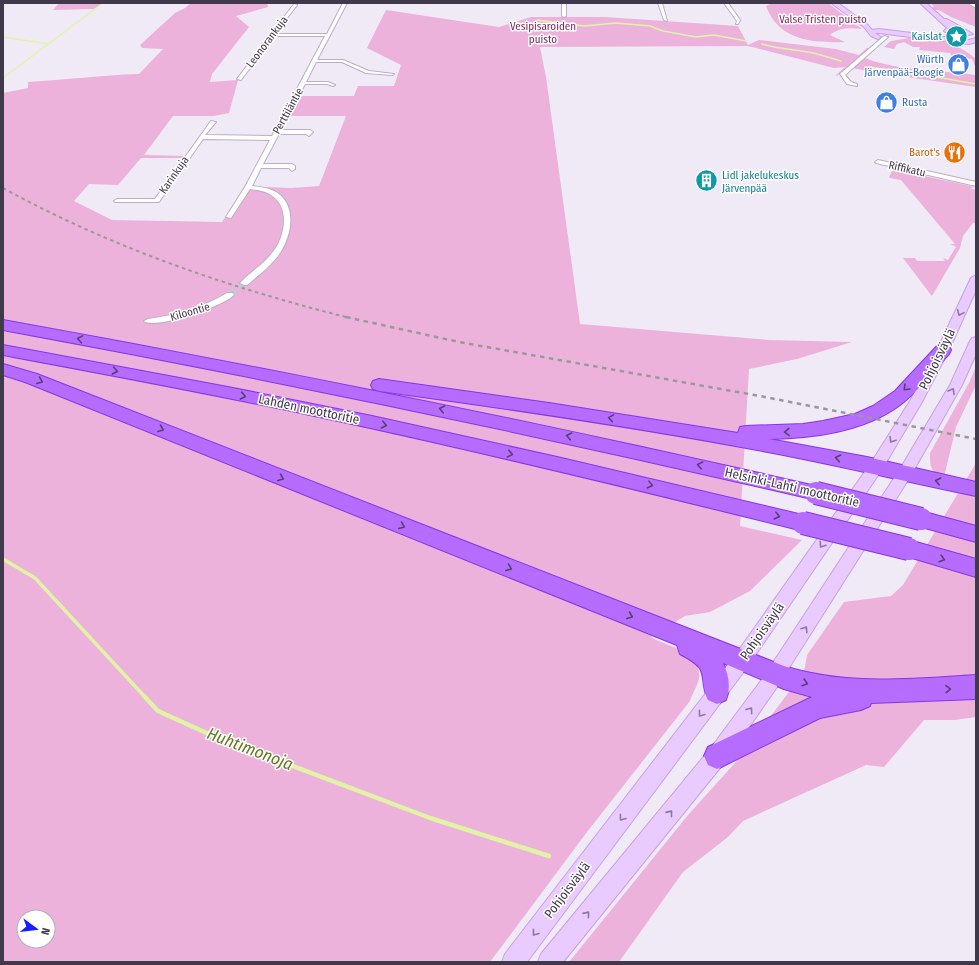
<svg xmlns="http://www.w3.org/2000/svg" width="979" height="965" viewBox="0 0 979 965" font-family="'Fira Sans Condensed',sans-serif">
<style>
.green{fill:#ecb2db;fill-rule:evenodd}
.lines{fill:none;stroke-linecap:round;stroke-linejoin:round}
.stream-far2{stroke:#e1f4a5;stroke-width:1.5}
.stream-far1{stroke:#e1f4a5;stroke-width:3.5}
.stream{stroke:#e1f4a5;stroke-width:4.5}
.street-tunnel{stroke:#cdc6d4;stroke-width:7;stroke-dasharray:7 3.5;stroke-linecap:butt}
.street-casing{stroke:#baafc5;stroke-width:2}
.secondary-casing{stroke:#c7a0e4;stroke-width:2}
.highway-casing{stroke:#8735e6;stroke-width:2}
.street{fill:#fff;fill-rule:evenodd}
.secondary{fill:#eacbff;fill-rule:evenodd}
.highway{fill:#b56cff;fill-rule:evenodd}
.rail-far1{stroke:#999;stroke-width:2;stroke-dasharray:3.5 3.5;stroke-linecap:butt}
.rail{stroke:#999;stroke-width:2.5;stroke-dasharray:4.5 4.5;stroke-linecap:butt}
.highway-bridge-casing{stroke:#8735e6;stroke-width:24;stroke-linecap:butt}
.highway-bridge{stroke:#b56cff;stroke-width:22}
.oneway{stroke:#8c7a9c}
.oneway2{stroke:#57426f}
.labels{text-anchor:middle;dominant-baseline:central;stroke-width:3;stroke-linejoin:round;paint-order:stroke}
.far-park-label{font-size:11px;fill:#812758;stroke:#fff}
.far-culture-label{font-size:11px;fill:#0d838f;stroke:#fff;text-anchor:end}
.far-street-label{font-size:11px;fill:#40384b;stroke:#fff}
.far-shop-label{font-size:11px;fill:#366cbe;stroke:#fff;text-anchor:end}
.far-food-label{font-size:11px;fill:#c56008;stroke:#fff;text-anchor:end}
.street-label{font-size:13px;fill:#40384b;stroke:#fff}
.near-water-label{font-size:17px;font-style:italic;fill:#627920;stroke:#fff}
</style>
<rect width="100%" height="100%" fill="#f0eaf6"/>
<g class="green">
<polygon points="59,3 103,3 94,9 53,10"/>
<path d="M191,3H267L268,7L236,16L249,27L212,74L210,82L238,80L229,113L214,116H173L144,155L186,156L184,158H141L118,185L89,184L74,201L112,220L222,222L245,186L291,188L319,186L346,116H288L298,96H354L358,86H394L401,65L367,48L386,10L499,27L531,17H605L738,26L748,45L759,40L836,49L859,55L867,48H869L861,56C887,70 945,71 976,75V87L878,73L847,67L837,76L836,75L845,67L834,68L748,46L540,47L546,77L580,324L769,340L852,342L797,359L749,369L740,526L802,540L750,591L710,612L685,616L651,637C667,647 702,651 699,678C698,685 692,694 690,701L587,832L490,962H3V93L28,88V82C65,80 102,75 139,74L163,49L142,48L140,45L175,13L185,8ZM24,917H48V941H24Z"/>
<path d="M772,3L805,4L806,3H828L862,29C850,28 840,27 830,35L845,42C813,43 779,41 766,6Z"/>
<polygon points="931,3 968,3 976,8 976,27 951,17 939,10 935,10 932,8 934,7"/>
<path d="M909,38C933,38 957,42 976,59V69L972,59L952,57L950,53L919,50L920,47H913L904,42L897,44L894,49L884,47L891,41Z"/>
<polygon points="888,168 975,187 970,188 976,190 976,223 973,223 963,236 960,248 932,296 931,295 903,258 915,258 917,261 945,261 943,258 948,260 956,247 950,244 955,244 901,180 890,178 889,177 893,169"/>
<path d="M976,366V385L956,427L944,477C930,472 930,467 930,453L969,383Z"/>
<polygon points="976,463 976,717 955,720 924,720 884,767 866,765 743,821 728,837 683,872 619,962 569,962 688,815 735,763 804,672 807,655 844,602 891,596 903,585"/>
</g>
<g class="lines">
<g class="stream-far2">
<polyline points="537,20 584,26 616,23 650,26 663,31 696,37 714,35 746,41"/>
<polyline points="3,37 49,44"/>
<path d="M762,44C777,49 792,49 808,52C819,54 830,58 841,61"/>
<polyline points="869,67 922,75"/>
<polyline points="936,77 976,84"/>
<polyline points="3,78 103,3"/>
</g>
<polyline class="stream-far1" points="3,559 35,578 145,697"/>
<polyline class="stream" points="144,696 158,711 211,735 430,818 549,856"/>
<polyline class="street-tunnel" points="230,295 244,283"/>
<defs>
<g id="street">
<path d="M343,3H347L317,60H343L369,71L394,74L392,75L366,73L342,62H316L306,82H328L335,85L333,86L327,84H305L281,130H310L313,132L309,136L306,134H279L263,164H292L295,166V169L292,171L289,168H261L252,186C260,187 269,188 276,192C297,205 292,235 280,253C271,266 259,275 247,285H244L240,283C250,272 263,265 272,253C285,238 291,207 271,195C265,191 257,190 250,189L231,218L226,217L245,187L270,140L203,139L159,202H115L114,201L117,199H155L211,121L216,122L205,135L272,136L325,36H274L241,80L237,79L294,4L297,5L275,34H327Z"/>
<polygon points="562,3 566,3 566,16 564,17 562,16"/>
<polygon points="658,3 662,3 667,21 664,20"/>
<polygon points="724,3 728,3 740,20 738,24 736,24 737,21"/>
<polygon points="968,3 973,3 976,5 976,8"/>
<polygon points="884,36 888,37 845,75 851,82 857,84 857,86 847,84 840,74"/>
<polygon points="878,160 976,182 976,186 876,163 875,162"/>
<path d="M227,293H233L234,295C224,306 154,330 144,321L148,319C177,315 202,308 227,293Z"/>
</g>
<g id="secondary">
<polygon points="831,3 838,3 868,25 872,30 879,29 969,40 976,38 976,42 969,44 958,43 879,33 875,33 881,37 878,39 871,36 864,27"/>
<polygon points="920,3 926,3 944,19 947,19 973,34 968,35 953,27 949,32 945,32 944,31 947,28"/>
<polygon points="976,275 976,290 949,350 922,402 881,471 748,666 527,962 502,962 505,954 736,654 871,463 910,401 937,350 971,278"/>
<polygon points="976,337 976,354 962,385 910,477 775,690 724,763 563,962 538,962 541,954 710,749 763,678 900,469 950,385 970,341 972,338"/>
</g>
<g id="highway">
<path d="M3,320C275,369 546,424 816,486L823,488L826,493L823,498L816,500C546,437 275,380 3,330Z"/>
<path d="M3,345L233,388L372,416L557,457L803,515L810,517L813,523L810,529L803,531C639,490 475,450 310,415C208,393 105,374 3,355Z"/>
<path d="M943,345L949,346L951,350L949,354C933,371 919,391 900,405C864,432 813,438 769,439L867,457L976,482V496C908,482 841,466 773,453C643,428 511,409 379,391L373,389L371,385L373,381L379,379L549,403L738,433L740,427L746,426L803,424L823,421L855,414L873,406L895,391L937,346Z"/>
<path d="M3,364L37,374L784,666C846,686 912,679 976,675V699L871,703L870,706L861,710L820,718L717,769L708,765L704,756L708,747L812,697L784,689L723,663C729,676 731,687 726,700L717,704L708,700C697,674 713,671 680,654L677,645L25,382L3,375Z"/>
<polygon points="921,511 976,526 976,542 914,525 911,519 914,513"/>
<polygon points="909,540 976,559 976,577 902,555 899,549 902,543"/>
</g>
</defs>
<use href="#street" class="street-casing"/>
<use href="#secondary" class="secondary-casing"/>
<use href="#highway" class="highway-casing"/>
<use href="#street" class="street"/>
<use href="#secondary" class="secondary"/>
<use href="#highway" class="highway"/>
<path class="rail-far1" d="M3,188C112,248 230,288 350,318"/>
<polyline class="rail" points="346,317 459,342 760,396 976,439"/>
<defs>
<g id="highway-bridge">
<polyline points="816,493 921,519"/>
<polyline points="803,523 909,549"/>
</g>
</defs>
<use href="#highway-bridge" class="highway-bridge-casing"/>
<use href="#highway-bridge" class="highway-bridge"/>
</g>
<defs><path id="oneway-chevron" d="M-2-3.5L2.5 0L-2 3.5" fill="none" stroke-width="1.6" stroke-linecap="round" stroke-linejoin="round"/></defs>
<g class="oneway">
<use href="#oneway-chevron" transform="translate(960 313) rotate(114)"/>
<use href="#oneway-chevron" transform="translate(952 391) rotate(-60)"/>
<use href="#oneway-chevron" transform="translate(892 440) rotate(122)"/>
<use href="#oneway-chevron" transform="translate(822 545) rotate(124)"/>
<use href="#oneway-chevron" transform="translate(805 629) rotate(-57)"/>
<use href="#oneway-chevron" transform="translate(750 710) rotate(-54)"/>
<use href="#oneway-chevron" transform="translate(701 714) rotate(128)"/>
<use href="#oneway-chevron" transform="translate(670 813) rotate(-51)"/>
<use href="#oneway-chevron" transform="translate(622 818) rotate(127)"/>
<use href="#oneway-chevron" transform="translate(587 914) rotate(-51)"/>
<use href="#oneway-chevron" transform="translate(535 933) rotate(127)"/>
</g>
<g class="oneway2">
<use href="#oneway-chevron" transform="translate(80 339) rotate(-170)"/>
<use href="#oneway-chevron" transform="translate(115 371) rotate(11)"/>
<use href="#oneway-chevron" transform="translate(40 381) rotate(22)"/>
<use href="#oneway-chevron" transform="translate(906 388) rotate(135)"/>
<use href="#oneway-chevron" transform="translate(243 396) rotate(11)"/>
<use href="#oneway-chevron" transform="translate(442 409) rotate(-168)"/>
<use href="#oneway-chevron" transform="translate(611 418) rotate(-171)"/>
<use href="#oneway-chevron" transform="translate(384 425) rotate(13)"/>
<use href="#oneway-chevron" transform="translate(161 429) rotate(21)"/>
<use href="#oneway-chevron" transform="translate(787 432) rotate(178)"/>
<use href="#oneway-chevron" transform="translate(569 436) rotate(-168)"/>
<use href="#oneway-chevron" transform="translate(510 454) rotate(13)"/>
<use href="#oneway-chevron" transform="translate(838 458) rotate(-168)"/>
<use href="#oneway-chevron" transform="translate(700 465) rotate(-167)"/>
<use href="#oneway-chevron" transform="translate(281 478) rotate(22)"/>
<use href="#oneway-chevron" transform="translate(938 481) rotate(-167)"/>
<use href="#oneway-chevron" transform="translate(650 485) rotate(14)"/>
<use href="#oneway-chevron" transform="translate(777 516) rotate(14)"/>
<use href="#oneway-chevron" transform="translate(402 526) rotate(22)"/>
<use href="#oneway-chevron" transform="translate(942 559) rotate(16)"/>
<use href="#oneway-chevron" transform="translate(509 568) rotate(22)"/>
<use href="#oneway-chevron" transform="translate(630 616) rotate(22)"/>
<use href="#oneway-chevron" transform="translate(805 683) rotate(17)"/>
<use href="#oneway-chevron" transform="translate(948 689) rotate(-3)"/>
</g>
<defs>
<symbol id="sight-disc" viewBox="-11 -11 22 22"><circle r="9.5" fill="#0f9aa8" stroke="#fff"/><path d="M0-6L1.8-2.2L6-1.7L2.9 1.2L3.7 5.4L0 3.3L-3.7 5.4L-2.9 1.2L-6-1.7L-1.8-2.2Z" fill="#fff"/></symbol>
<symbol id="shop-disc" viewBox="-11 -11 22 22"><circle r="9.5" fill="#3f7fe0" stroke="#fff"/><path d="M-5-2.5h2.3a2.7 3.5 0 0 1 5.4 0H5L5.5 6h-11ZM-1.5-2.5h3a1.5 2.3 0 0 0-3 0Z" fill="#fff"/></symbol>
<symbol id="restaurant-disc" viewBox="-11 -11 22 22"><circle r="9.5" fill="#e8710a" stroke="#fff"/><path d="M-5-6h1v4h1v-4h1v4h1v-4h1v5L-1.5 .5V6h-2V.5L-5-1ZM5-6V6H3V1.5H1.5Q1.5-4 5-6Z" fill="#fff"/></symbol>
<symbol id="building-disc" viewBox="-11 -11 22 22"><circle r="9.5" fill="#0f9aa8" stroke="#fff"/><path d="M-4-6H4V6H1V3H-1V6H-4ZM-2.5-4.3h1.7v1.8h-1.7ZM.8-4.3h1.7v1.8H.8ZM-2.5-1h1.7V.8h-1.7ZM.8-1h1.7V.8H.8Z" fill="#fff"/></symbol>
</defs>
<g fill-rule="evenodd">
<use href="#sight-disc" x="944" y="24" width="25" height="25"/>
<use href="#shop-disc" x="946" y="52" width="25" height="25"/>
<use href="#shop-disc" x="874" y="90" width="25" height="25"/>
<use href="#restaurant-disc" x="942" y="140" width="25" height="25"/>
<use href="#building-disc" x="694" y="168" width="25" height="25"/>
</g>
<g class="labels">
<g class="far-park-label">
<text x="823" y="19">Valse Tristen puisto</text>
<text x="543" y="26">Vesipisaroiden<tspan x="543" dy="13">puisto</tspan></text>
</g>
<g class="far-culture-label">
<text x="942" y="36">Kaislat</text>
<text x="722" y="175" text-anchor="start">Lidl jakelukeskus<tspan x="722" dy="13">Järvenpää</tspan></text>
</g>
<g class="far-street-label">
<text transform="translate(267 42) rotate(-53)">Leonorankuja</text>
<text transform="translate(288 111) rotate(-61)">Perttiläntie</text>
<text transform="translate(907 169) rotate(13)">Riffikatu</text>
<text transform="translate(174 175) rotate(-55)">Karinkuja</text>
<text transform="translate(190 312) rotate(-16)">Kiloontie</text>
</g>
<g class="far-shop-label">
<text x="944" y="59">Würth<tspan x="944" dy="13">Järvenpää-Boogie</tspan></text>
<text x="902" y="102" text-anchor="start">Rusta</text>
</g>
<g class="far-food-label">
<text x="940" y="152">Barot's</text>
</g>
<g class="street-label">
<text transform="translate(937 359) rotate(-64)">Pohjoisväylä</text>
<text transform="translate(309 409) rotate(12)">Lahden moottoritie</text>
<text transform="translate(792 487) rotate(13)">Helsinki-Lahti moottoritie</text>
<text transform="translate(762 631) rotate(-55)">Pohjoisväylä</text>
<text transform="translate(567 890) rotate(-53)">Pohjoisväylä</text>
</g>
<g class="near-water-label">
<text transform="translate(250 749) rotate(21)">Huhtimonoja</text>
</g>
</g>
<rect width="979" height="965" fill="none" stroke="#40384b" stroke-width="8"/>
<g transform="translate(36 929) rotate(105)"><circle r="19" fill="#ffffff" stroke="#b3afb7"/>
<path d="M0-3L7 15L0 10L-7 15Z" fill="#181cff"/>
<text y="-6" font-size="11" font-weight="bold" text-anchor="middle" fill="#40384b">N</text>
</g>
</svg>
